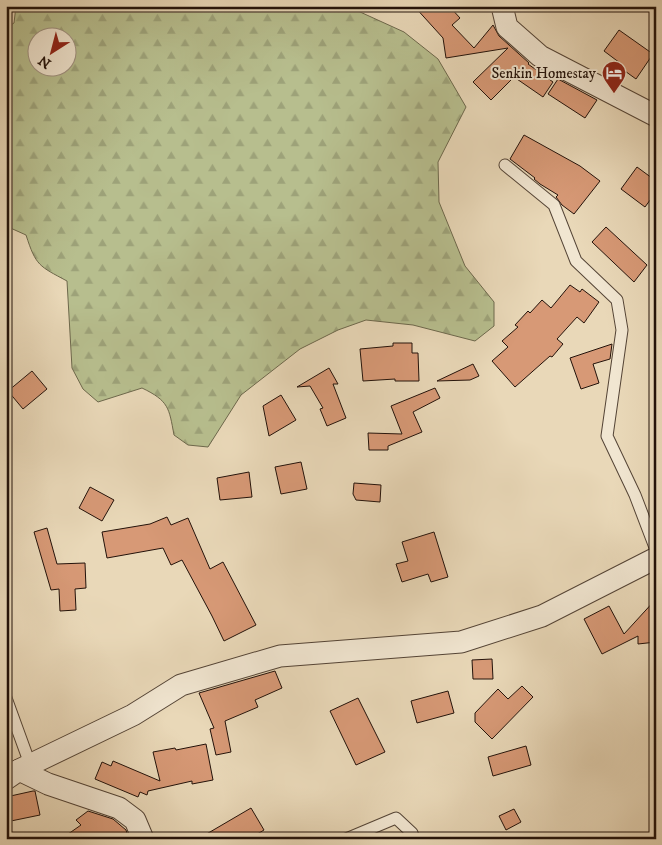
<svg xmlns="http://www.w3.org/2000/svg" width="662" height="845" viewBox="0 0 662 845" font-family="'IM FELL DW Pica',serif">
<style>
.forest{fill:url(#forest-firs);stroke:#6d684c;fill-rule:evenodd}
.building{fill:#d79976;stroke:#23120a}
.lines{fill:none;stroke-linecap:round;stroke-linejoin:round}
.service-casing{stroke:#544436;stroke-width:13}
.minor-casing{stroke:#544436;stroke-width:23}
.service{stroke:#f1e6d1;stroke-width:11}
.minor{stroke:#f1e6d1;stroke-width:21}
.labels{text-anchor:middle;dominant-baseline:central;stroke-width:4;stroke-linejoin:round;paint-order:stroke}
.poi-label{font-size:15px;fill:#23120a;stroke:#f1e6d1;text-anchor:end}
</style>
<defs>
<pattern id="forest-firs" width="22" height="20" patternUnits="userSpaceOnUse" patternTransform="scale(1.25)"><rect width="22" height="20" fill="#b7be8e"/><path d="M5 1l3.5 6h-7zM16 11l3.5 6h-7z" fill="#9da279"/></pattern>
</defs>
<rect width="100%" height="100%" fill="#e9d8b8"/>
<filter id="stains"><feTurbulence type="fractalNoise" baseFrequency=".004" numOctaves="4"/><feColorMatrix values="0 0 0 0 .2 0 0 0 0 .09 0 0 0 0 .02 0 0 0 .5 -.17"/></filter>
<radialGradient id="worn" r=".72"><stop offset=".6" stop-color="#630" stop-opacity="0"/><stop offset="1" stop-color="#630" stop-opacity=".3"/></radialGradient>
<path class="forest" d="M16,6H347L404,32L438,59L466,107L438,162L439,202L465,266L494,302V326L475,341L413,325L366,320L338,330L300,349L241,395L208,447L188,445L174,435C169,408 169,401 142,388L98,402L83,389L72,368L67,281C39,266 36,266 26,235L6,226V28L14,23ZM38,38H68V68H38Z"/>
<g class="building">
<polygon points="414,6 449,6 460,18 452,25 474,48 493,25 499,36 529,63 528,64 553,82 543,97 514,77 491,100 473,82 508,48 446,58 443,38"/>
<polygon points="619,30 653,54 636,79 618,66 620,63 604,51"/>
<polygon points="558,79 597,100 585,118 548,94"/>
<polygon points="524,135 580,166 600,181 574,214 562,205 556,197 558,195 540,184 534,179 535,178 510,159"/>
<polygon points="637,167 656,181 656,192 645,207 621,189"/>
<polygon points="606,227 647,265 634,282 592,242"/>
<polygon points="570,285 580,292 582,289 599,302 584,323 577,317 557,339 563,344 552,357 550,356 515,387 492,361 508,347 502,341 518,327 515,325 528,311 530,313 542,300 551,308"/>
<polygon points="393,343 412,343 412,353 418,353 419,381 395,381 395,379 363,381 360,349 393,346"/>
<polygon points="612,344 610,359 593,364 599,383 581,389 570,358"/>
<polygon points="473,364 479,376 470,380 437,381"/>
<polygon points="329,368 338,384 333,384 346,418 327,426 320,409 323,408 310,386 297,387"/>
<polygon points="32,371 47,389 23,409 8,391"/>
<polygon points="435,388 440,398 413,412 422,432 388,446 388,450 369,450 368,433 402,434 391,406"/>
<polygon points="281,395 296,420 269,436 263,406"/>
<polygon points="301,462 307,489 281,494 275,467"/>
<polygon points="249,472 252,497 220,500 217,478"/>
<polygon points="354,483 381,485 380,502 356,500 353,494"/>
<polygon points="90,487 114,500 102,521 79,508"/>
<polygon points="167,517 171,525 188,518 210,569 223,562 256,625 224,641 212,616 182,560 171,565 163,548 107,558 102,532 150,524"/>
<polygon points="47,528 57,564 85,563 86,588 75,589 76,610 60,611 59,589 51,590 34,532"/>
<polygon points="434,532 448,577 431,582 428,574 402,582 396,564 408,561 402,542"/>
<polygon points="656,599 656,642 638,644 638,636 602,654 584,619 609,606 624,634"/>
<polygon points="492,659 493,679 473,679 472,660"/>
<polygon points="275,671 282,688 255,700 258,707 225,721 231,752 216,755 210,729 214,728 199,693"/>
<polygon points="522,686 533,697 492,739 475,722 475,713 498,689 508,699"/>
<polygon points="448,691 454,713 417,723 411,701"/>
<polygon points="358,698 385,752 356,765 330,711"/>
<polygon points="206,744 213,780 192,784 192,781 148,791 147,795 140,792 138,797 95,779 102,762 111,766 113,761 160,781 153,752 175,748 176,750"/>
<polygon points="526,746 531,765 493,776 488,757"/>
<polygon points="33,791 35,791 40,815 6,822 6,797"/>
<polygon points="251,808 264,830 249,839 198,839"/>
<polygon points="514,809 521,822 506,830 499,816"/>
<polygon points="88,811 113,819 126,830 129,839 61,839 81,825 76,820"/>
</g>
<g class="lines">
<defs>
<g id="service">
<polyline points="505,165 554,205 576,261 617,300 622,330 607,436 635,495 656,550"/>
<polyline points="6,698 30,764"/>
<polyline points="346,839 396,818 412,833 414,839"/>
</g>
<g id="minor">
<polyline points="502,6 507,27 540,56 656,116"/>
<polyline points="19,770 48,784 119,808 135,820 143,839"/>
<polyline points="6,779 19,770 133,715 181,685 280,656 461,642 542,616 656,558"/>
</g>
</defs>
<use href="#service" class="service-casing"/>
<use href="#minor" class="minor-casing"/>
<use href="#service" class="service"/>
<use href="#minor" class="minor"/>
</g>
<defs>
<symbol id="hotel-pin" viewBox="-11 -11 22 30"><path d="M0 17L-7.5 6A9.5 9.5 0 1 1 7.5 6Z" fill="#8f2418" stroke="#f1e6d1"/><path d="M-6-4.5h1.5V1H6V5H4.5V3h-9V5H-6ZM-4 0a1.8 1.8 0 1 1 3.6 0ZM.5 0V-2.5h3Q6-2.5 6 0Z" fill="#fff"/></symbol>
</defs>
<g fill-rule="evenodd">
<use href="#hotel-pin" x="600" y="59" width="28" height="38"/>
</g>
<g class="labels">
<g class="poi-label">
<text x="596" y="73">Senkin Homestay</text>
</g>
</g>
<rect width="662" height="845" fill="none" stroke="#e9d8b8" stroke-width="25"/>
<rect x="8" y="8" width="647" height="830" fill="none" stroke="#23120a" stroke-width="2.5"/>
<rect x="12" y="12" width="637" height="820" fill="none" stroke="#23120a"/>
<g transform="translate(52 52) rotate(216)"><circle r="24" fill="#f1e6d1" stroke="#9f9181"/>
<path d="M0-4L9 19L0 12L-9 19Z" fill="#8f2418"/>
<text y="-8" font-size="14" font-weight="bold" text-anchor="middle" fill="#23120a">N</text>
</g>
<rect width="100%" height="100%" filter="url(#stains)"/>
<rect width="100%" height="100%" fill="url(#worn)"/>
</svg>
